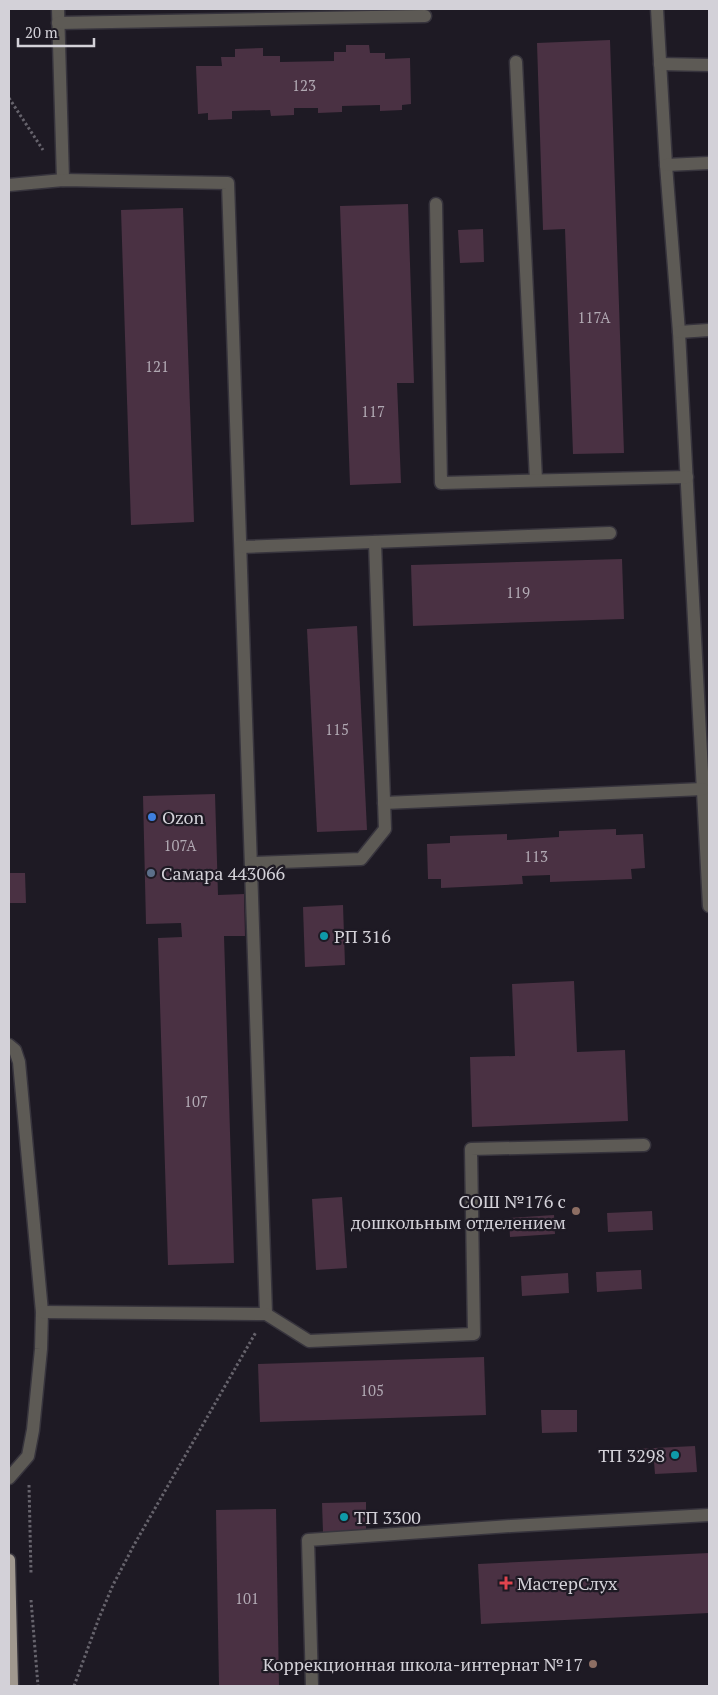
<svg xmlns="http://www.w3.org/2000/svg" width="718" height="1695" viewBox="0 0 718 1695" font-family="'PT Serif',serif">
<style>
.building{fill:#4a3143}
.lines{fill:none;stroke-linecap:round;stroke-linejoin:round}
.minor-casing{stroke:#37343d;stroke-width:15}
.major-casing{stroke:#37343d;stroke-width:15}
.path{stroke:#66636c;stroke-width:3;stroke-dasharray:2.5 2.5;stroke-linecap:butt}
.minor{stroke:#5d5a55;stroke-width:12}
.major{stroke:#a0988f;stroke-width:12}
.shop-dot{fill:#3f7fe0;stroke:#1e1a24;stroke-width:2}
.service-dot{fill:#5c6f8a;stroke:#1e1a24;stroke-width:2}
.culture-dot{fill:#0f9aa8;stroke:#1e1a24;stroke-width:2}
.education-dot{fill:#8d6e63;stroke:#1e1a24;stroke-width:2}
.health-dot{fill:#e0444e;stroke:#1e1a24;stroke-width:2}
.labels{text-anchor:middle;dominant-baseline:central;stroke-width:4.5;stroke-linejoin:round;paint-order:stroke}
.number-label{font-size:15px;fill:#b1a9b3}
.poi-label{font-size:18px;fill:#d3d1d8;stroke:#1e1a24;text-anchor:start}
</style>
<rect width="100%" height="100%" fill="#1e1a24"/>
<g class="building">
<polygon points="610,40 624,453 573,454 565,229 543,230 537,43"/>
<polygon points="346,45 369,45 370,53 385,53 385,59 410,58 411,104 402,105 402,110 380,111 380,105 342,106 342,112 318,113 318,108 294,108 294,115 271,116 270,110 232,111 232,119 208,120 208,113 198,114 196,66 222,66 221,57 235,57 235,49 263,48 263,56 280,56 280,62 334,61 334,52 346,52"/>
<polygon points="408,204 414,383 397,383 401,483 350,485 340,206"/>
<polygon points="183,208 194,522 131,525 121,210"/>
<polygon points="483,229 484,262 460,263 458,230"/>
<polygon points="622,559 624,619 413,626 411,565"/>
<polygon points="357,626 367,830 317,832 307,629"/>
<polygon points="215,794 218,895 244,894 245,936 224,936 234,1263 168,1265 158,938 182,937 181,923 146,924 143,796"/>
<polygon points="616,829 616,835 643,834 645,868 631,869 632,879 550,882 550,875 522,876 523,884 441,888 441,879 428,879 427,844 450,843 450,836 507,834 507,840 559,837 559,831"/>
<polygon points="9,873 25,873 26,903 9,903"/>
<polygon points="343,905 345,965 305,967 303,907"/>
<polygon points="574,981 577,1052 625,1050 628,1121 472,1127 470,1057 515,1056 512,984"/>
<polygon points="342,1197 347,1268 316,1270 312,1199"/>
<polygon points="652,1211 653,1230 608,1232 607,1213"/>
<polygon points="554,1215 555,1234 510,1237 509,1218"/>
<polygon points="641,1270 642,1289 597,1292 596,1272"/>
<polygon points="568,1273 569,1293 522,1296 521,1276"/>
<polygon points="484,1357 486,1415 260,1422 258,1364"/>
<polygon points="541,1410 577,1410 577,1432 542,1433"/>
<polygon points="695,1446 697,1472 655,1474 654,1462 635,1463 634,1449"/>
<polygon points="366,1502 366,1531 323,1532 322,1503"/>
<polygon points="276,1509 279,1686 219,1686 216,1510"/>
<polygon points="709,1553 709,1613 481,1624 478,1564"/>
</g>
<g class="lines">
<defs>
<g id="minor">
<polyline points="58,9 63,180"/>
<polyline points="657,9 666,165 679,332 709,906"/>
<polyline points="58,23 425,16"/>
<polyline points="516,62 536,480"/>
<polyline points="660,64 709,65"/>
<polyline points="666,165 709,163"/>
<polyline points="9,185 63,180 228,183 266,1314"/>
<polyline points="436,204 441,483 687,477"/>
<polyline points="679,332 709,330"/>
<polyline points="241,547 610,533"/>
<polyline points="384,803 703,789"/>
<polyline points="252,863 361,859 385,829 375,542"/>
<polyline points="9,1045 15,1050 19,1062 42,1312 41,1349 33,1430 28,1456 9,1478"/>
<polyline points="42,1312 266,1314 309,1341 474,1334 471,1149 644,1145"/>
<polyline points="312,1686 308,1540 511,1526 709,1515"/>
</g>
<polyline id="major" points="9,1560 12,1686"/>
</defs>
<use href="#minor" class="minor-casing"/>
<use href="#major" class="major-casing"/>
<g class="path">
<polyline points="9,98 43,150"/>
<polyline points="29,1485 31,1573"/>
<polyline points="31,1600 38,1686"/>
<polyline points="74,1686 99,1618 113,1585 134,1545 256,1332"/>
</g>
<use href="#minor" class="minor"/>
<use href="#major" class="major"/>
</g>
<circle class="shop-dot" cx="152" cy="817" r="5"/>
<circle class="service-dot" cx="151" cy="873" r="5"/>
<g class="culture-dot">
<circle cx="324" cy="936" r="5"/>
<circle cx="675" cy="1455" r="5"/>
<circle cx="344" cy="1517" r="5"/>
</g>
<g class="education-dot">
<circle cx="576" cy="1211" r="5"/>
<circle cx="593" cy="1664" r="5"/>
</g>
<path class="health-dot" d="M503.5 1575.5h5v5h5v5h-5v5h-5v-5h-5v-5h5z"/>
<g class="labels">
<g class="number-label">
<text x="304" y="85">123</text>
<text x="594" y="317">117А</text>
<text x="157" y="366">121</text>
<text x="373" y="411">117</text>
<text x="518" y="592">119</text>
<text x="337" y="729">115</text>
<text x="180" y="845">107А</text>
<text x="536" y="856">113</text>
<text x="196" y="1101">107</text>
<text x="372" y="1390">105</text>
<text x="247" y="1598">101</text>
</g>
<g class="poi-label">
<text x="162" y="817">Ozon</text>
<text x="161" y="873">Самара 443066</text>
<text x="334" y="936">РП 316</text>
<text x="566" y="1201" text-anchor="end">СОШ №176 с<tspan x="566" dy="21">дошкольным отделением</tspan></text>
<text x="665" y="1455" text-anchor="end">ТП 3298</text>
<text x="354" y="1517">ТП 3300</text>
<text x="517" y="1583">МастерСлух</text>
<text x="583" y="1664" text-anchor="end">Коррекционная школа-интернат №17</text>
</g>
</g>
<rect width="718" height="1695" fill="none" stroke="#d3d1d8" stroke-width="20"/>
<path d="M18 38v8h76v-8" fill="none" stroke="#d3d1d8" stroke-width="2.5"/>
<text x="25" y="38" font-size="15" fill="#d3d1d8" stroke="#1e1a24" stroke-width="4" paint-order="stroke">20 m</text>
</svg>
